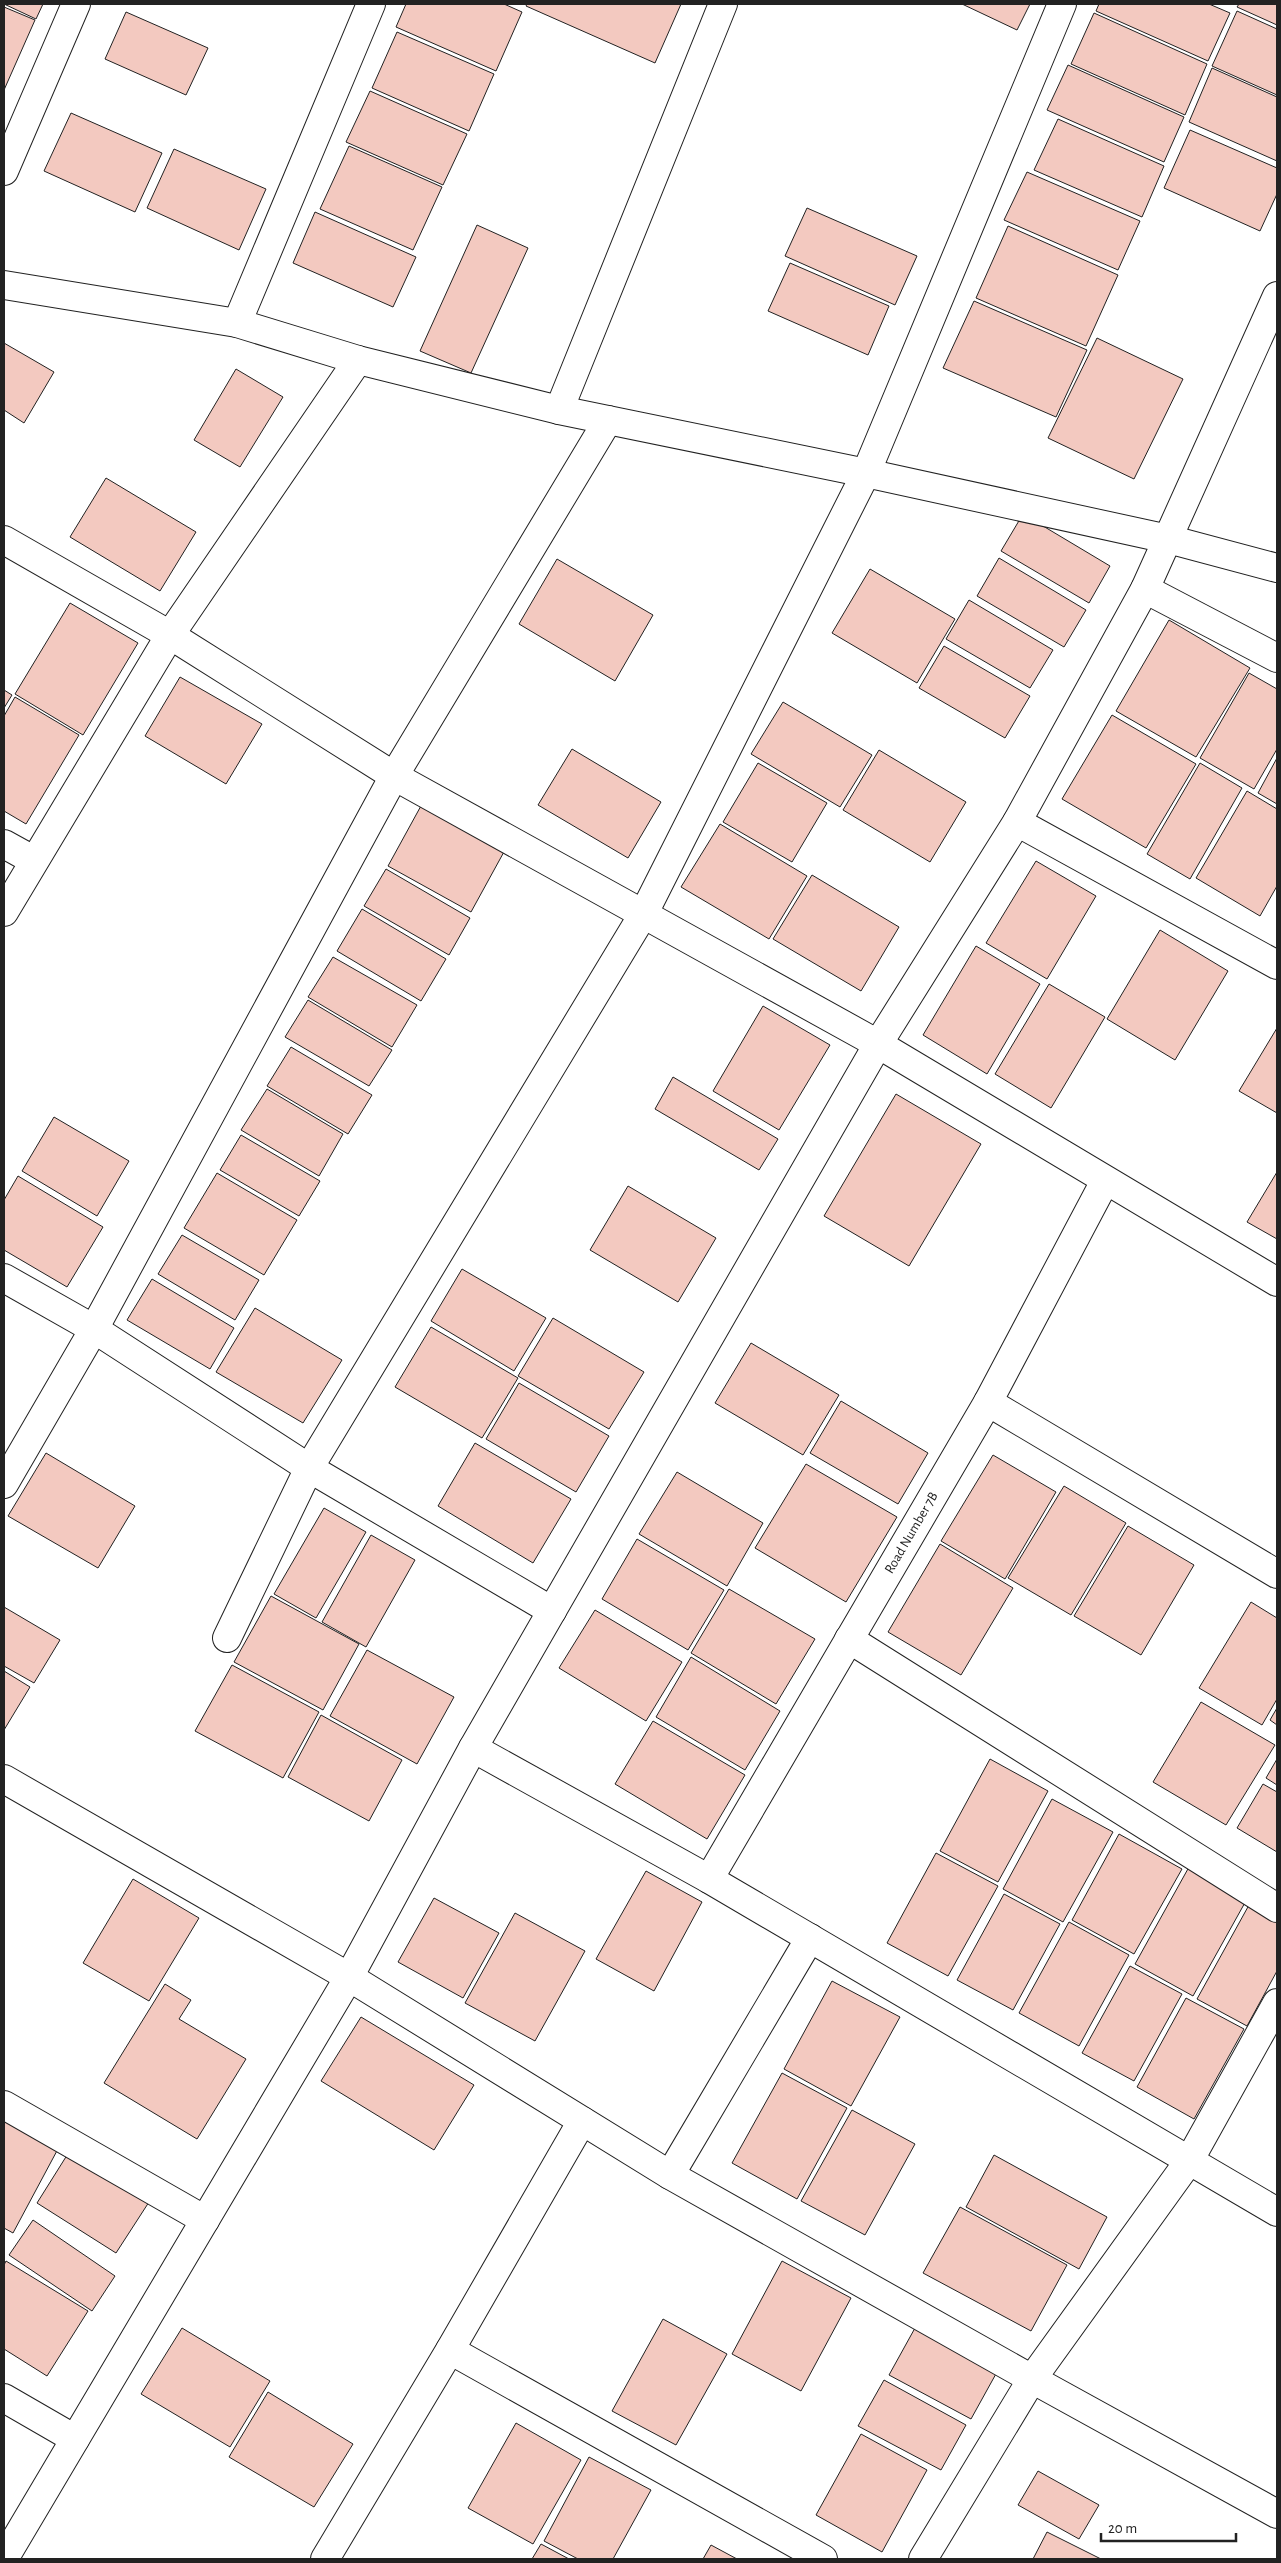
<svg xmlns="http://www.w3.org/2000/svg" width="1281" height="2563" viewBox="0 0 1281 2563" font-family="'Alegreya Sans',sans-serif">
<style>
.building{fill:#f3c9c0;stroke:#222}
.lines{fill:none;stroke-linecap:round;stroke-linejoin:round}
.minor-casing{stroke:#222;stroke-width:30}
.minor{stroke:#fff;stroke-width:28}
.labels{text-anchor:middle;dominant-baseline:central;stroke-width:4;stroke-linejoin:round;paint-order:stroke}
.street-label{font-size:14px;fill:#222;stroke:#fff}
</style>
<rect width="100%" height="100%" fill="#fff"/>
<g class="building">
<polygon points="4,4 43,4 36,19"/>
<polygon points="406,4 504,4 522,12 496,71 396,27"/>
<polygon points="527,4 681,4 655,63 526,6"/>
<polygon points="962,4 1030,4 1017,30"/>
<polygon points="1099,4 1209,4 1230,13 1208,61 1096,11"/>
<polygon points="1239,4 1277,4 1277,25 1237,7"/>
<polygon points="4,7 35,20 4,90"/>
<polygon points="1237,11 1277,29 1277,95 1212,66"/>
<polygon points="126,12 208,48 186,95 105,59"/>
<polygon points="1094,13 1207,64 1185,115 1071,64"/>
<polygon points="397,32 494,74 469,131 372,88"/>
<polygon points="1068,65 1184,117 1164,162 1047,110"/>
<polygon points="1212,68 1277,97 1277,161 1189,122"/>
<polygon points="370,91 467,134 443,185 346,142"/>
<polygon points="71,113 162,153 135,212 44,171"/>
<polygon points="1058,119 1164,166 1142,217 1034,170"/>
<polygon points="1190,130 1277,168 1277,194 1260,231 1164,188"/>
<polygon points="349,146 442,187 413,250 320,209"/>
<polygon points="174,149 266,189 239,250 147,208"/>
<polygon points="1027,172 1140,221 1118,270 1004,220"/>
<polygon points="807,208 917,256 895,305 785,256"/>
<polygon points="315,212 416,257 393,307 293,263"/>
<polygon points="477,225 528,248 471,373 420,351"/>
<polygon points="1008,226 1118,275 1086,346 976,298"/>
<polygon points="790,263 889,306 868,355 768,311"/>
<polygon points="974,301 1087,350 1056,417 943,368"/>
<polygon points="1097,338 1183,379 1134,479 1048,438"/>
<polygon points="4,343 54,372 24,423 4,410"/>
<polygon points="236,369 283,397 240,467 194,440"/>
<polygon points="106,478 196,532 160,591 70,537"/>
<polygon points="1023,514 1110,566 1089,603 1001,551"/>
<polygon points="999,558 1086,610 1064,647 977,596"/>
<polygon points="557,559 653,615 615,681 519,624"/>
<polygon points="870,569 955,619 917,683 832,633"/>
<polygon points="969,600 1053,650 1030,688 946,639"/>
<polygon points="70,603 138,643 83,735 15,694"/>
<polygon points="1169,620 1250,668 1196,757 1116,711"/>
<polygon points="944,646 1030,696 1005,738 919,688"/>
<polygon points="1249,673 1277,689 1277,749 1254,789 1200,758"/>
<polygon points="180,677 262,724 226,784 145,736"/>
<polygon points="4,690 12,695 4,708"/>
<polygon points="15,697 79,735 26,824 4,811 4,716"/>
<polygon points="783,702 872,755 840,807 751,754"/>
<polygon points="1112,715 1196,764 1146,848 1062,799"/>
<polygon points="572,749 661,802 628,858 538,805"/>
<polygon points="879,750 966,802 930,862 843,810"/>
<polygon points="1277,758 1277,804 1258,793"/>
<polygon points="758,763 827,803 792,862 723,822"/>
<polygon points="1200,763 1242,788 1190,879 1147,854"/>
<polygon points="1247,791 1277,809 1277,886 1260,916 1196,878"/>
<polygon points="422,804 505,850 471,912 388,866"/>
<polygon points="720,824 807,876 769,939 681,887"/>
<polygon points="1036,861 1096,896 1047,979 986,943"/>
<polygon points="386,869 470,918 449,955 364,906"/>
<polygon points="812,875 899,927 861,991 773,939"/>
<polygon points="362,909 446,959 421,1001 337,951"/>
<polygon points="1160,930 1228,971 1175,1060 1107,1019"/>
<polygon points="976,946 1040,984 987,1074 923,1035"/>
<polygon points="333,957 417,1005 392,1047 308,997"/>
<polygon points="1049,984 1105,1017 1051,1108 995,1074"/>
<polygon points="308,1000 392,1050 369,1086 285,1037"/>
<polygon points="763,1006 830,1045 779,1130 713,1091"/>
<polygon points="1277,1028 1277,1113 1239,1091"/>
<polygon points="291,1047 372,1095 348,1134 267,1086"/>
<polygon points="673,1077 778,1139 759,1170 655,1109"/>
<polygon points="267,1089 343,1134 319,1176 241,1130"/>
<polygon points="896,1094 981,1144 909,1266 824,1216"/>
<polygon points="54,1117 129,1161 97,1216 22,1171"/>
<polygon points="241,1135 320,1181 299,1216 220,1170"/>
<polygon points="1277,1172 1277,1239 1247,1222"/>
<polygon points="217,1173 297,1220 264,1275 184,1228"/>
<polygon points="18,1176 103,1227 67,1287 4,1250 4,1200"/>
<polygon points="628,1186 716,1238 678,1302 590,1250"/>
<polygon points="182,1235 259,1280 235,1320 158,1274"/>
<polygon points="462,1269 546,1318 514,1371 431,1321"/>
<polygon points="152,1279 234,1328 210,1369 127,1320"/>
<polygon points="255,1308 342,1360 303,1423 216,1372"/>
<polygon points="553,1318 644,1372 609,1429 518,1376"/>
<polygon points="431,1327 518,1378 482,1438 395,1387"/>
<polygon points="751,1343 839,1395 803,1455 715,1403"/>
<polygon points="519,1383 609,1436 576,1492 486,1439"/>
<polygon points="841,1401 928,1453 898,1504 810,1453"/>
<polygon points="475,1443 571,1499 533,1563 438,1506"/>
<polygon points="46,1453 135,1506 98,1568 8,1516"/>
<polygon points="993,1455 1056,1492 1005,1579 941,1541"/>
<polygon points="806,1464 897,1517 846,1602 755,1548"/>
<polygon points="677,1472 763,1523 727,1586 639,1534"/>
<polygon points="1064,1486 1126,1523 1071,1615 1008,1578"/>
<polygon points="324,1508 366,1532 316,1618 274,1594"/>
<polygon points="1128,1526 1194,1565 1141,1655 1074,1616"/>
<polygon points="371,1535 415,1560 366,1647 322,1622"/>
<polygon points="637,1539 724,1590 688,1650 602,1599"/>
<polygon points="940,1544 1013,1588 961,1675 888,1632"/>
<polygon points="729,1589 815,1639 776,1704 691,1653"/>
<polygon points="271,1596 359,1644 323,1710 234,1662"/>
<polygon points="1251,1602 1277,1618 1277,1699 1262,1725 1199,1688"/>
<polygon points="4,1607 60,1640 34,1683 4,1666"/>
<polygon points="595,1610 682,1662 646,1721 559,1668"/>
<polygon points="367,1650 454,1697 417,1764 330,1716"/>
<polygon points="691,1657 780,1711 745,1770 656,1717"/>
<polygon points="232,1665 319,1712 283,1778 195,1731"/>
<polygon points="4,1671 30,1687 4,1730"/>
<polygon points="1201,1702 1275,1745 1226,1825 1153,1782"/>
<polygon points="1277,1708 1277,1725 1270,1720"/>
<polygon points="321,1715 402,1760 369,1821 288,1777"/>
<polygon points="653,1721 745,1775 707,1839 615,1784"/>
<polygon points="990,1759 1048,1791 998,1882 940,1851"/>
<polygon points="1277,1759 1277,1785 1266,1778"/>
<polygon points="1263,1784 1277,1792 1277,1852 1237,1828"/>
<polygon points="1052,1799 1113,1832 1063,1922 1003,1889"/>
<polygon points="1119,1834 1182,1869 1134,1954 1072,1920"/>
<polygon points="936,1853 998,1886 948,1976 887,1943"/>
<polygon points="1189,1867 1247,1899 1193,1996 1135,1964"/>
<polygon points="646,1871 702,1902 654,1991 596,1959"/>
<polygon points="133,1879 199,1918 149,2001 83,1963"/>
<polygon points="1004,1894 1060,1924 1013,2010 957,1980"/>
<polygon points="434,1898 499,1933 463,1998 398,1962"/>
<polygon points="1249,1905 1277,1922 1277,1971 1247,2026 1197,1999"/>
<polygon points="515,1913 585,1951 535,2041 465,2003"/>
<polygon points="1069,1922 1129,1955 1079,2046 1019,2013"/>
<polygon points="1130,1966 1182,1994 1134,2081 1082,2053"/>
<polygon points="832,1981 900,2017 851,2106 784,2069"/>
<polygon points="165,1984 191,2000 179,2019 246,2059 197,2139 104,2083"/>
<polygon points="1186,1998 1244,2029 1194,2119 1137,2087"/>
<polygon points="361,2017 474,2085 434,2150 321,2081"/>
<polygon points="782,2073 847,2108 797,2199 732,2163"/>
<polygon points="852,2110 915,2144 865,2235 801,2201"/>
<polygon points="4,2117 59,2147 13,2233 4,2228"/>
<polygon points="69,2152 149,2202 116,2253 37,2203"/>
<polygon points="994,2155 1107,2217 1079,2269 966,2207"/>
<polygon points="960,2207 1067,2265 1031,2331 923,2273"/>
<polygon points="33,2220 115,2276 92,2311 9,2255"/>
<polygon points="6,2261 88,2311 47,2376 4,2349 4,2265"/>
<polygon points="782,2261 851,2298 801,2391 732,2354"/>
<polygon points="663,2319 727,2354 676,2445 612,2411"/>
<polygon points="182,2328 270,2381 230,2447 141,2394"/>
<polygon points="915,2328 997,2372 971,2419 889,2375"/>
<polygon points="884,2380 966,2425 941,2470 858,2426"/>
<polygon points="268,2392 353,2444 314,2507 229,2457"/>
<polygon points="516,2423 581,2460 533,2544 468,2508"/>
<polygon points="861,2434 927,2470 882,2552 816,2515"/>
<polygon points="589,2457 651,2490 613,2559 578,2559 544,2541"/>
<polygon points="1038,2471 1099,2505 1079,2539 1018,2505"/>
<polygon points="1047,2532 1101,2559 1033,2559"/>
<polygon points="541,2544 569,2559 532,2559"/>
<polygon points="711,2545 737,2559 703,2559"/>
</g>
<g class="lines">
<defs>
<g id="minor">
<polyline points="4,171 76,4"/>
<polyline points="4,285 237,323 358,360 559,410 866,473 1168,539 1277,568"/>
<polyline points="237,323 371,4"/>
<polyline points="559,410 723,4"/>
<polyline points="4,540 170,635 394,776 878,1044 1277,1282"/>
<polyline points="1145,589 1277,658"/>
<polyline points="1017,822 1277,965"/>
<polyline points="4,844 33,860"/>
<polyline points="4,912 170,635 358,360"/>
<polyline points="4,1278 94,1329 309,1468 552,1611"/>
<polyline points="988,1402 1277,1574"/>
<polyline points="4,1484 94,1329 394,776 608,420"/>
<polyline points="227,1638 309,1468 644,913 866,473 1062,4"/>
<polyline points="849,1639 1277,1908"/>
<polyline points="473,1748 709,1879 1277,2212"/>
<polyline points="4,1779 349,1977 670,2175 1032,2379 1277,2514"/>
<path id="s1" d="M709,1879L988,1402L1105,1181"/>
<polyline points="4,2105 205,2220"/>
<polyline points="670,2175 810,1938"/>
<polyline points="450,2350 823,2559"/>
<polyline points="4,2398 75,2439"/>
<polyline points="4,2559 349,1977 473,1748 878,1044 1017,822 1145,589 1277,296"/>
<polyline points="325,2559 450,2350 582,2121"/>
<polyline points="923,2559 1032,2379 1189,2161 1277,2003"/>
</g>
</defs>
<use href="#minor" class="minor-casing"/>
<use href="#minor" class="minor"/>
</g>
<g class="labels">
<g class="street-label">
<text stroke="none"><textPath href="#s1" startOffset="401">Road Number 7B</textPath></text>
</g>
</g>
<rect width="1281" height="2563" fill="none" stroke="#222222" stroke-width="10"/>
<path d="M1101 2533v8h135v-8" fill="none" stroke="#222222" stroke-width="2.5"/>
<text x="1108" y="2533" font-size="15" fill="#222222" stroke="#ffffff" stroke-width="4" paint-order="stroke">20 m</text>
</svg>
